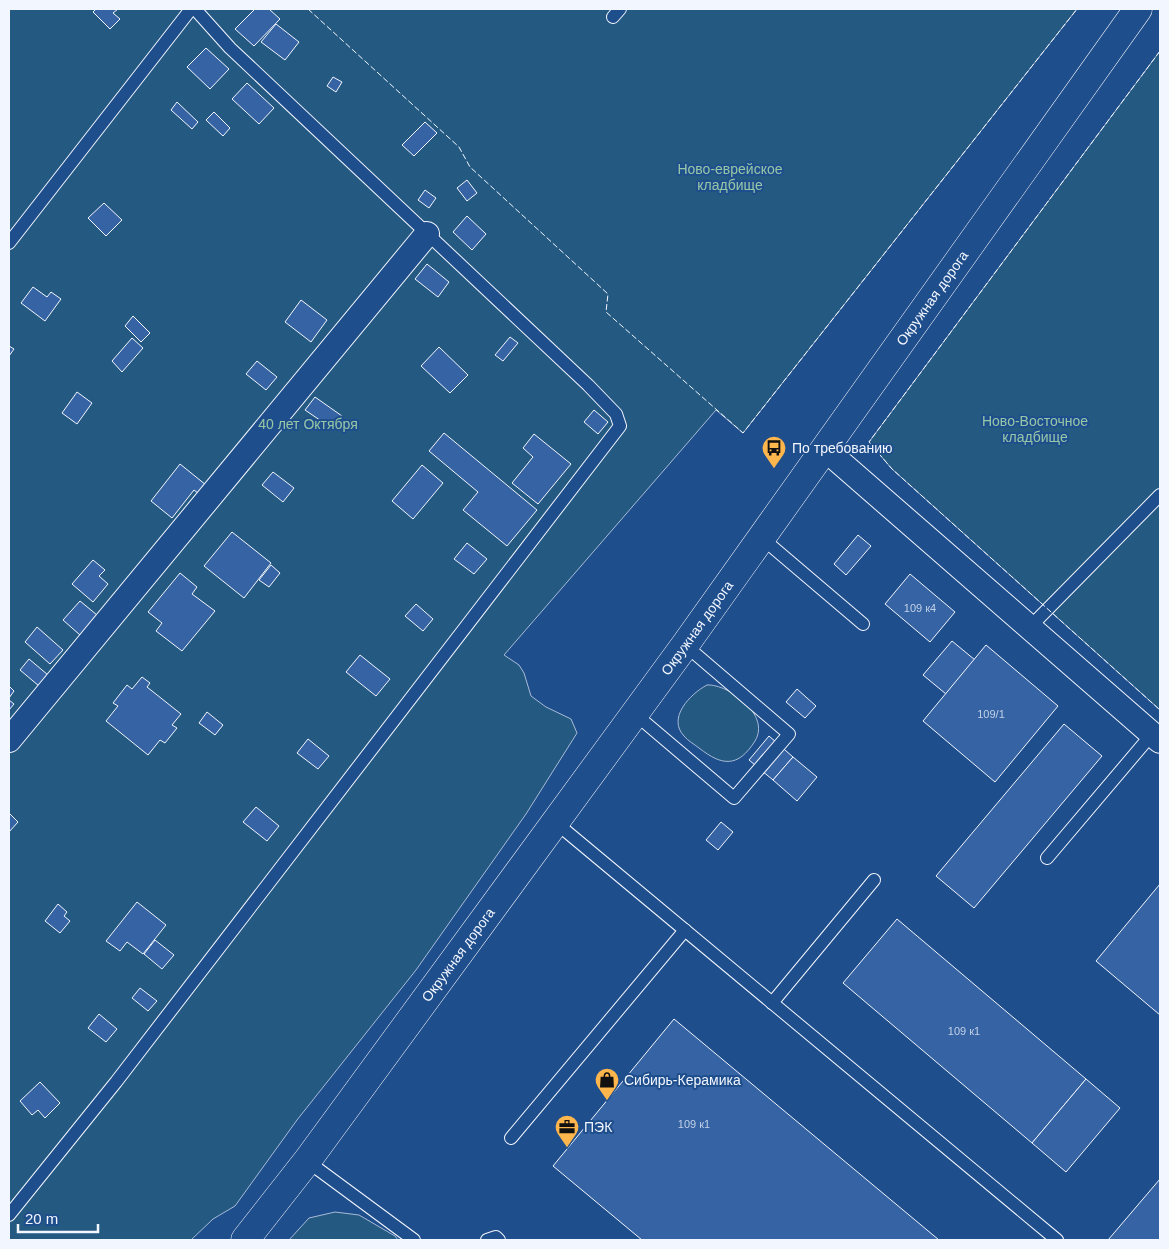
<svg xmlns="http://www.w3.org/2000/svg" width="1169" height="1249" viewBox="0 0 1169 1249" font-family="Arial,sans-serif">
<style>
.green{fill:#245a82;stroke:#a8bbd7}
.building{fill:#3563a3;stroke:#f2f6ff}
.lines{fill:none;stroke-linecap:round;stroke-linejoin:round}
.service-casing{stroke:#f2f6ff;stroke-width:14}
.minor-casing{stroke:#f2f6ff;stroke-width:26}
.primary-casing{stroke:#f2f6ff;stroke-width:29}
.service{stroke:#1f4e8c;stroke-width:12}
.minor{stroke:#1f4e8c;stroke-width:24}
.primary{stroke:#1f4e8c;stroke-width:28}
.fence{stroke:#f2f6ff;stroke-width:1;stroke-dasharray:6 2.5;stroke-linecap:butt}
.labels{text-anchor:middle;dominant-baseline:central;stroke-width:4;stroke-linejoin:round;paint-order:stroke}
.number-label{font-size:11px;fill:#c3d1e8}
.park-label{font-size:14px;fill:#97c8a6;stroke:#1f4e8c}
.street-label{font-size:14px;fill:#f2f6ff;stroke:#1f4e8c}
.poi-label{font-size:14px;fill:#f2f6ff;stroke:#1f4e8c;text-anchor:start}
</style>
<rect width="100%" height="100%" fill="#1f4e8c"/>
<g class="green">
<polygon points="9,9 1077,9 743,433 716,410 504,655 519,665 524,673 531,696 546,707 571,719 577,733 526,814 416,970 297,1120 235,1206 213,1219 191,1240 9,1240"/>
<polygon points="1160,51 1160,710 892,469 869,442"/>
<path d="M707,685C729,684 771,715 755,741C738,768 722,766 699,748C694,744 688,741 684,736C667,718 690,694 707,685Z"/>
<polygon points="335,1212 359,1215 395,1236 398,1240 289,1240 309,1218"/>
</g>
<g class="building">
<polygon points="96,9 118,9 113,13 120,19 110,29 93,12"/>
<polygon points="255,9 269,9 280,19 254,46 235,29"/>
<polygon points="276,24 299,42 285,60 261,42"/>
<polygon points="206,48 229,69 210,89 187,67"/>
<polygon points="333,77 342,82 336,92 327,86"/>
<polygon points="247,83 274,108 259,124 232,99"/>
<polygon points="177,102 198,122 192,129 171,110"/>
<polygon points="214,112 230,128 223,136 206,120"/>
<polygon points="425,122 437,133 414,156 402,145"/>
<polygon points="467,180 477,193 467,201 457,188"/>
<polygon points="425,190 436,198 429,208 418,200"/>
<polygon points="104,203 122,220 106,236 88,218"/>
<polygon points="467,216 486,234 472,250 453,232"/>
<polygon points="427,264 449,282 438,297 415,279"/>
<polygon points="33,287 47,297 51,292 61,299 45,321 21,303"/>
<polygon points="301,300 327,320 311,342 285,322"/>
<polygon points="133,316 150,333 141,342 125,326"/>
<polygon points="510,337 518,343 503,361 495,355"/>
<polygon points="132,338 143,348 122,372 112,361"/>
<polygon points="9,346 14,349 9,356"/>
<polygon points="439,347 468,375 450,393 421,366"/>
<polygon points="257,361 277,377 266,390 246,374"/>
<polygon points="77,392 92,403 77,424 62,413"/>
<polygon points="315,397 342,416 333,429 305,410"/>
<polygon points="594,410 608,422 598,434 584,422"/>
<polygon points="444,433 537,510 507,546 463,510 478,492 429,451"/>
<polygon points="534,434 571,464 538,504 512,483 533,457 523,448"/>
<polygon points="180,464 206,485 199,494 194,490 172,518 151,501"/>
<polygon points="422,465 443,483 413,519 392,501"/>
<polygon points="273,472 294,488 283,502 262,485"/>
<polygon points="232,532 271,563 244,598 204,566"/>
<polygon points="858,535 871,546 846,575 834,564"/>
<polygon points="467,543 487,559 474,574 454,559"/>
<polygon points="93,560 105,570 99,576 108,584 93,602 72,584"/>
<polygon points="271,565 280,573 269,587 259,580"/>
<polygon points="180,573 197,587 192,594 215,611 182,651 156,631 162,623 148,612"/>
<polygon points="910,574 955,612 930,642 885,604"/>
<polygon points="80,601 97,615 80,635 63,620"/>
<polygon points="416,604 433,619 423,631 405,616"/>
<polygon points="37,627 63,650 50,664 25,642"/>
<polygon points="952,641 975,660 946,694 923,675"/>
<polygon points="986,645 1058,706 995,782 923,721"/>
<polygon points="360,655 390,679 376,696 346,672"/>
<polygon points="29,659 48,675 39,686 20,670"/>
<polygon points="142,677 150,683 147,687 181,714 172,725 177,728 165,743 160,740 148,755 106,721 118,706 113,703 127,685 132,689"/>
<polygon points="9,686 14,691 9,698"/>
<polygon points="797,689 816,706 805,718 786,702"/>
<polygon points="9,700 14,704 9,710"/>
<polygon points="207,712 223,725 215,735 199,723"/>
<polygon points="1064,724 1102,756 974,908 936,876"/>
<polygon points="769,736 793,757 773,780 749,760"/>
<polygon points="308,739 329,756 318,769 297,753"/>
<polygon points="793,757 817,777 797,801 773,780"/>
<polygon points="256,807 279,826 267,841 243,822"/>
<polygon points="9,813 18,822 9,832"/>
<polygon points="721,822 733,832 718,850 706,840"/>
<polygon points="1160,884 1160,1015 1096,961"/>
<polygon points="137,902 166,925 143,954 127,942 120,951 106,941"/>
<polygon points="58,904 67,912 64,916 70,921 60,933 45,921"/>
<polygon points="897,919 1086,1079 1032,1143 843,983"/>
<polygon points="155,940 174,955 162,969 144,954"/>
<polygon points="140,988 157,1001 148,1011 132,998"/>
<polygon points="99,1014 117,1029 106,1042 88,1028"/>
<polygon points="674,1019 939,1240 642,1240 553,1166"/>
<polygon points="1086,1079 1120,1108 1066,1172 1032,1143"/>
<polygon points="40,1082 60,1103 45,1118 38,1110 32,1115 20,1101"/>
<polygon points="1160,1179 1160,1240 1108,1240"/>
</g>
<g class="lines">
<defs>
<g id="service">
<polyline points="613,17 620,9"/>
<polyline points="9,243 191,9"/>
<polyline points="762,538 863,624"/>
<polyline points="1031,626 1160,495"/>
<polyline points="635,714 734,798 789,734 685,645"/>
<polyline points="555,822 1057,1240"/>
<polyline points="1047,858 1152,734"/>
<polyline points="772,1003 874,880"/>
<polyline points="511,1138 685,930"/>
<polyline points="307,1161 414,1240"/>
<polyline points="9,1215 116,1082 620,426 616,414 588,385 230,48 195,9"/>
<polyline points="487,1240 496,1237 499,1240"/>
</g>
<g id="minor">
<polyline points="826,450 1160,741"/>
<polyline points="9,740 427,234"/>
</g>
<g id="primary">
<path id="s1" d="M245,1240L307,1161L685,645L1138,9"/>
</g>
</defs>
<use href="#service" class="service-casing"/>
<use href="#minor" class="minor-casing"/>
<use href="#primary" class="primary-casing"/>
<use href="#service" class="service"/>
<use href="#minor" class="minor"/>
<use href="#primary" class="primary"/>
<g class="fence">
<polyline points="308,9 459,147 470,167 608,294 606,312 743,433 1077,9"/>
<polyline points="1160,51 869,442 892,469 1160,710"/>
</g>
</g>
<defs>
<symbol id="bus-pin" viewBox="-11 -11 22 30"><path d="M0 17L-7.5 6A9.5 9.5 0 1 1 7.5 6Z" fill="#ffb74d" stroke="#1f4e8c"/><path d="M-5-6H5V4H4V6H2V4H-2V6H-4V4H-5ZM-3.5-4V0h7V-4ZM-3.5 1.2v1.5H-2V1.2ZM2 1.2v1.5H3.5V1.2Z" fill="#111"/></symbol>
<symbol id="shop-pin" viewBox="-11 -11 22 30"><path d="M0 17L-7.5 6A9.5 9.5 0 1 1 7.5 6Z" fill="#ffb74d" stroke="#1f4e8c"/><path d="M-5-2.5h2.3a2.7 3.5 0 0 1 5.4 0H5L5.5 6h-11ZM-1.5-2.5h3a1.5 2.3 0 0 0-3 0Z" fill="#111"/></symbol>
<symbol id="office-pin" viewBox="-11 -11 22 30"><path d="M0 17L-7.5 6A9.5 9.5 0 1 1 7.5 6Z" fill="#ffb74d" stroke="#1f4e8c"/><path d="M-6-3h4V-5.5h4V-3h4V5H-6ZM-1-4.5V-3h2v-1.5ZM-6 0V1H6V0Z" fill="#111"/></symbol>
</defs>
<g fill-rule="evenodd">
<use href="#bus-pin" x="760" y="434" width="28" height="38"/>
<use href="#shop-pin" x="593" y="1066" width="28" height="38"/>
<use href="#office-pin" x="553" y="1113" width="28" height="38"/>
</g>
<g class="labels">
<g class="number-label">
<text x="920" y="608">109 к4</text>
<text x="991" y="714">109/1</text>
<text x="964" y="1031">109 к1</text>
<text x="694" y="1124">109 к1</text>
</g>
<g class="park-label">
<text x="730" y="169">Ново-еврейское<tspan x="730" dy="16">кладбище</tspan></text>
<text x="1035" y="421">Ново-Восточное<tspan x="1035" dy="16">кладбище</tspan></text>
<text x="308" y="424">40 лет Октября</text>
</g>
<g class="street-label">
<text stroke="none"><textPath href="#s1" startOffset="1166">Окружная дорога</textPath></text>
<text stroke="none"><textPath href="#s1" startOffset="761">Окружная дорога</textPath></text>
<text stroke="none"><textPath href="#s1" startOffset="356">Окружная дорога</textPath></text>
</g>
<g class="poi-label">
<text x="792" y="448">По требованию</text>
<text x="624" y="1080">Сибирь-Керамика</text>
<text x="584" y="1127">ПЭК</text>
</g>
</g>
<rect width="1169" height="1249" fill="none" stroke="#f2f6ff" stroke-width="20"/>
<path d="M18 1224v8h80v-8" fill="none" stroke="#f2f6ff" stroke-width="2.5"/>
<text x="25" y="1224" font-size="15" fill="#f2f6ff" stroke="#1f4e8c" stroke-width="4" paint-order="stroke">20 m</text>
</svg>
